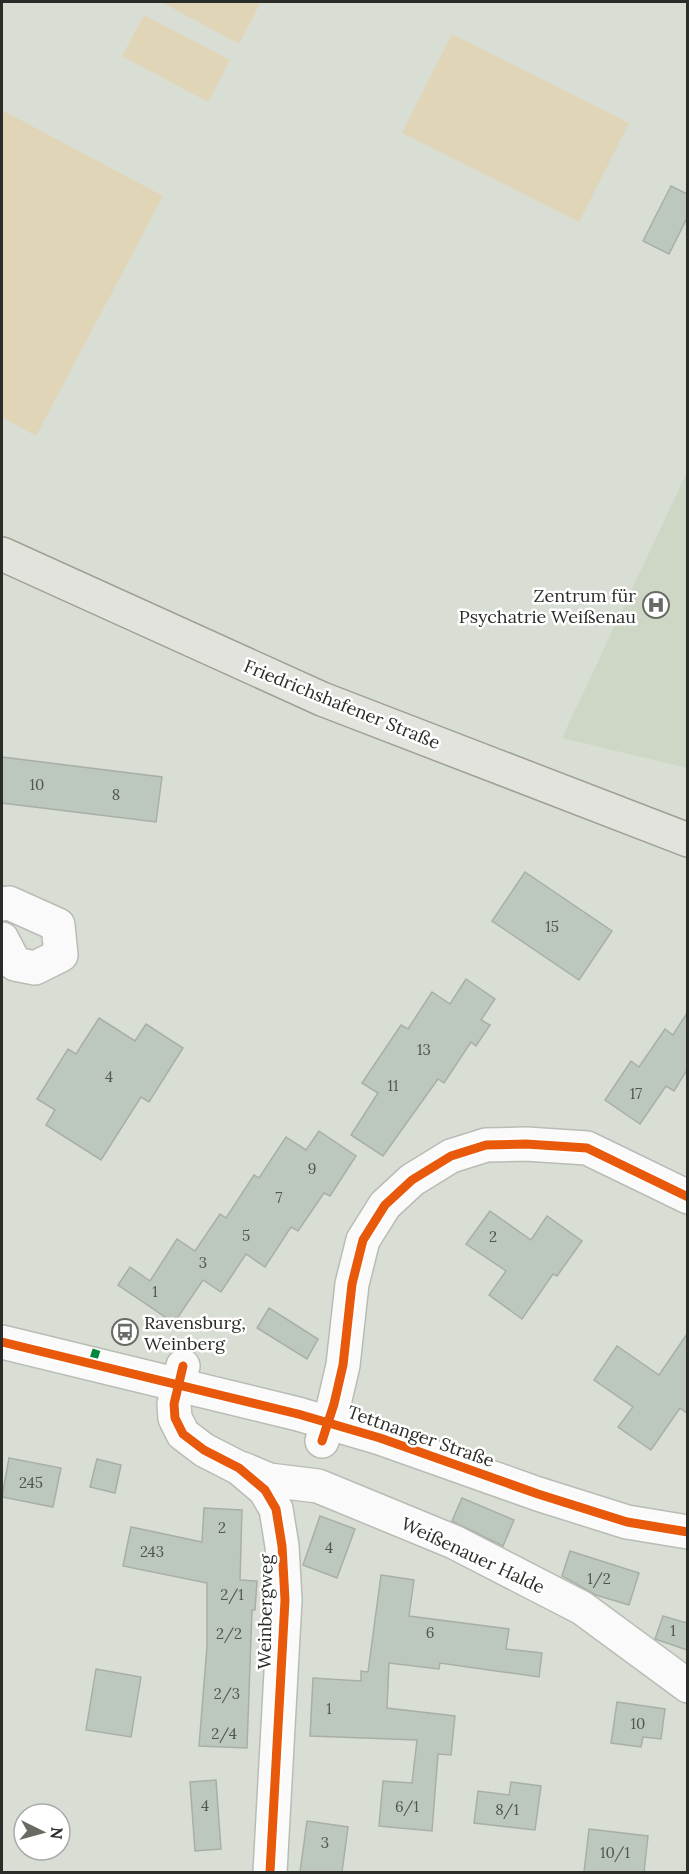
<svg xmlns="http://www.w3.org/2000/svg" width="689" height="1874" viewBox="0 0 689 1874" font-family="Lora,serif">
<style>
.built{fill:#ced7c6}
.grass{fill:#e0d5b7}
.building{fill:#bcc8bd;stroke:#a9aea8;stroke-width:1.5}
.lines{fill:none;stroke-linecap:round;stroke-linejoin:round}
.minor-casing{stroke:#b8bcb5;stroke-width:36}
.major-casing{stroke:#9ea091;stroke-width:36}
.minor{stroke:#f9faf9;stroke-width:33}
.major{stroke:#e3e3dd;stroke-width:33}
.quiet{stroke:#00873e;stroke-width:8;stroke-dasharray:15 8;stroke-linecap:butt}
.cycleway-casing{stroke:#fff;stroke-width:13}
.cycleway{stroke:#e8590c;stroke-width:9}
.labels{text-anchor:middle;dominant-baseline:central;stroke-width:5;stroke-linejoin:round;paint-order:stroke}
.number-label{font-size:15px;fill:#51564f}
.poi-label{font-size:18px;fill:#2a2d27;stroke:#fff;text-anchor:end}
.street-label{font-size:18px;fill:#2a2d27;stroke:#fff}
</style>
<rect width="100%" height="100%" fill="#d9ded5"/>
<polygon class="built" points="687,472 687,768 562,738"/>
<g class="grass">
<polygon points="161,2 255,2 260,4 239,44"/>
<polygon points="144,15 230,60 208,102 122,56"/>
<polygon points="452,34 629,123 579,222 402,133"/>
<polygon points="2,110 163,196 36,436 2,417"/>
</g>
<g class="building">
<polygon points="671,186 687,194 687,218 669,254 643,241"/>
<polygon points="2,757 162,777 156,822 2,803"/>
<polygon points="525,872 612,931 579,980 492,921"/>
<polygon points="466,979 495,999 481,1020 490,1025 476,1046 471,1042 444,1083 438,1079 383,1156 351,1135 378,1093 362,1083 401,1025 408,1029 432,992 450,1004"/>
<polygon points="687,1013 687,1070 674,1091 666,1086 640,1124 605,1100 631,1061 639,1067 665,1029 673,1035"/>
<polygon points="99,1018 135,1041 146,1024 183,1048 149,1102 141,1097 101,1160 46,1125 55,1110 37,1099 68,1049 76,1054"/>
<polygon points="319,1131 356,1156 330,1196 324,1193 298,1231 291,1227 265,1267 246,1254 221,1292 203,1280 174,1323 118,1285 130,1267 150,1281 177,1239 195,1251 220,1214 226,1218 254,1175 259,1178 286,1137 306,1150"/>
<polygon points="490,1211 531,1240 547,1216 582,1241 557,1276 553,1274 522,1319 489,1295 506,1271 466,1244"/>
<polygon points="269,1308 318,1339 307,1359 257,1328"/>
<polygon points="687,1334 687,1413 680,1408 651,1450 618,1427 633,1407 594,1380 617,1346 659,1375"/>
<polygon points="9,1458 61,1468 53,1507 2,1497"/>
<polygon points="97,1459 121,1465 115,1493 90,1487"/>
<polygon points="462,1498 514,1520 503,1546 452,1521"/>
<polygon points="204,1508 242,1510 240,1580 257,1581 255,1610 252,1610 247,1748 199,1746 207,1646 207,1583 123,1566 131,1527 202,1542"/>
<polygon points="320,1516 355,1529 337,1578 303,1565"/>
<polygon points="570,1551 639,1573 629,1605 596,1595 562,1576"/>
<polygon points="381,1575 414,1580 409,1616 509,1629 506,1649 542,1653 539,1677 440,1663 439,1669 389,1663 387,1708 455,1716 451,1755 438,1754 432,1831 379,1826 383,1781 412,1783 417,1740 310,1736 313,1678 361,1681 361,1671 368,1672"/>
<polygon points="663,1616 687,1623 687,1650 655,1639"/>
<polygon points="96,1669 141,1677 131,1737 86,1730"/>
<polygon points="617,1702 665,1709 661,1739 643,1737 641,1747 611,1743"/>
<polygon points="216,1780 221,1849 195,1851 190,1782"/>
<polygon points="511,1782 541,1786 535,1830 474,1823 478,1791 509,1795"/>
<polygon points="307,1821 348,1827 342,1872 300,1872"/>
<polygon points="589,1829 648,1836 644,1872 584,1872"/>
</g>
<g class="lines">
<defs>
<g id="minor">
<polyline points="2,904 9,903 58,925 61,955 35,968 15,964 2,939"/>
<polyline points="2,1342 298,1414 380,1438 538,1494 627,1522 688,1532"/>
<polyline points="183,1366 174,1404 175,1418 183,1434 204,1450 239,1468 265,1490 276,1509 282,1546 285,1600 270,1872"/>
<polyline points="322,1441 334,1404 343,1365 352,1284 363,1240 385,1205 412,1180 451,1156 486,1145 526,1144 587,1148 688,1197"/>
<polyline points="243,1469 269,1480 318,1486 454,1542 582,1608 688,1686"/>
</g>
<polyline id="major" points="2,554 322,699 688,840"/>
</defs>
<use href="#minor" class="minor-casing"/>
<use href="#major" class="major-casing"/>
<use href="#minor" class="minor"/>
<use href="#major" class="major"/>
<polyline class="quiet" points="92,1364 98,1345"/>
<defs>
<g id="cycleway">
<polyline points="2,1342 298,1414 380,1438 538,1494 627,1522 688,1532"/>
<polyline points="183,1366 174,1404 175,1418 183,1434 204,1450 239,1468 265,1490 276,1509 282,1546 285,1600 270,1872"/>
<polyline points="322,1441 334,1404 343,1365 352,1284 363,1240 385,1205 412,1180 451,1156 486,1145 526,1144 587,1148 688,1197"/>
</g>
</defs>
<use href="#cycleway" class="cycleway-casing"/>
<use href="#cycleway" class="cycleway"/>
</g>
<defs>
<symbol id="hospital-ring" viewBox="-11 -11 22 22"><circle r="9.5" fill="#fff" stroke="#676b64" stroke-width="1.5"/><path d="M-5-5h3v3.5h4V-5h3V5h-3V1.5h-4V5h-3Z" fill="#676b64"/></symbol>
<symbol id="bus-ring" viewBox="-11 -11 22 22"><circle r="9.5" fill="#fff" stroke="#676b64" stroke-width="1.5"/><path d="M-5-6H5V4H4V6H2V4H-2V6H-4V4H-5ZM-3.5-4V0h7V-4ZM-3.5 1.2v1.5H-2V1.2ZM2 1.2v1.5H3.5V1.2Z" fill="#676b64"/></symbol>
</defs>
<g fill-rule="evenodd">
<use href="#hospital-ring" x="641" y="590" width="30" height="30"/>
<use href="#bus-ring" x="110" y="1317" width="30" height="30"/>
</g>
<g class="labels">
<g class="number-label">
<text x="37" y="784">10</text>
<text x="116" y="794">8</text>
<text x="552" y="926">15</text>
<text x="424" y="1049">13</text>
<text x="109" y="1076">4</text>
<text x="393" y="1085">11</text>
<text x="636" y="1093">17</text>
<text x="312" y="1168">9</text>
<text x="279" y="1197">7</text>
<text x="246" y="1235">5</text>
<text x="493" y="1236">2</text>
<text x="203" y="1262">3</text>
<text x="155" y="1291">1</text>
<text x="31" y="1482">245</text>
<text x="222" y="1527">2</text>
<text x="329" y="1547">4</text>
<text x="152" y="1551">243</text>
<text x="599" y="1578">1/2</text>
<text x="232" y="1594">2/1</text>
<text x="673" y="1630">1</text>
<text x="430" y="1632">6</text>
<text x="229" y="1633">2/2</text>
<text x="227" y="1693">2/3</text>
<text x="329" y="1708">1</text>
<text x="638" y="1723">10</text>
<text x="224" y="1733">2/4</text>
<text x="205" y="1805">4</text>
<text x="407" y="1806">6/1</text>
<text x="507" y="1809">8/1</text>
<text x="325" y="1842">3</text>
<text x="615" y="1852">10/1</text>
</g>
<g class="poi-label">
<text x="636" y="595">Zentrum für<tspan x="636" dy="21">Psychatrie Weißenau</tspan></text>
<text x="144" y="1322" text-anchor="start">Ravensburg,<tspan x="144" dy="21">Weinberg</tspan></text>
</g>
<g class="street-label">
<text transform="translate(342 704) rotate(22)">Friedrichshafener Straße</text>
<text transform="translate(421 1436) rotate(19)">Tettnanger Straße</text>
<text transform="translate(473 1555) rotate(25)">Weißenauer Halde</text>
<text transform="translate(265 1612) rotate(-89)">Weinbergweg</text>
</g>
</g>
<rect width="689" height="1874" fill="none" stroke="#2a2d27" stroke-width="6"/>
<g transform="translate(42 1832) rotate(95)"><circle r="28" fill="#ffffff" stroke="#aaaba9" stroke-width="1.5"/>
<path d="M0-4.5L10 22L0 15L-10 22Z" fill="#676b64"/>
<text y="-9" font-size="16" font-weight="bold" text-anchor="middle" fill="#2a2d27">N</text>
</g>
</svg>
